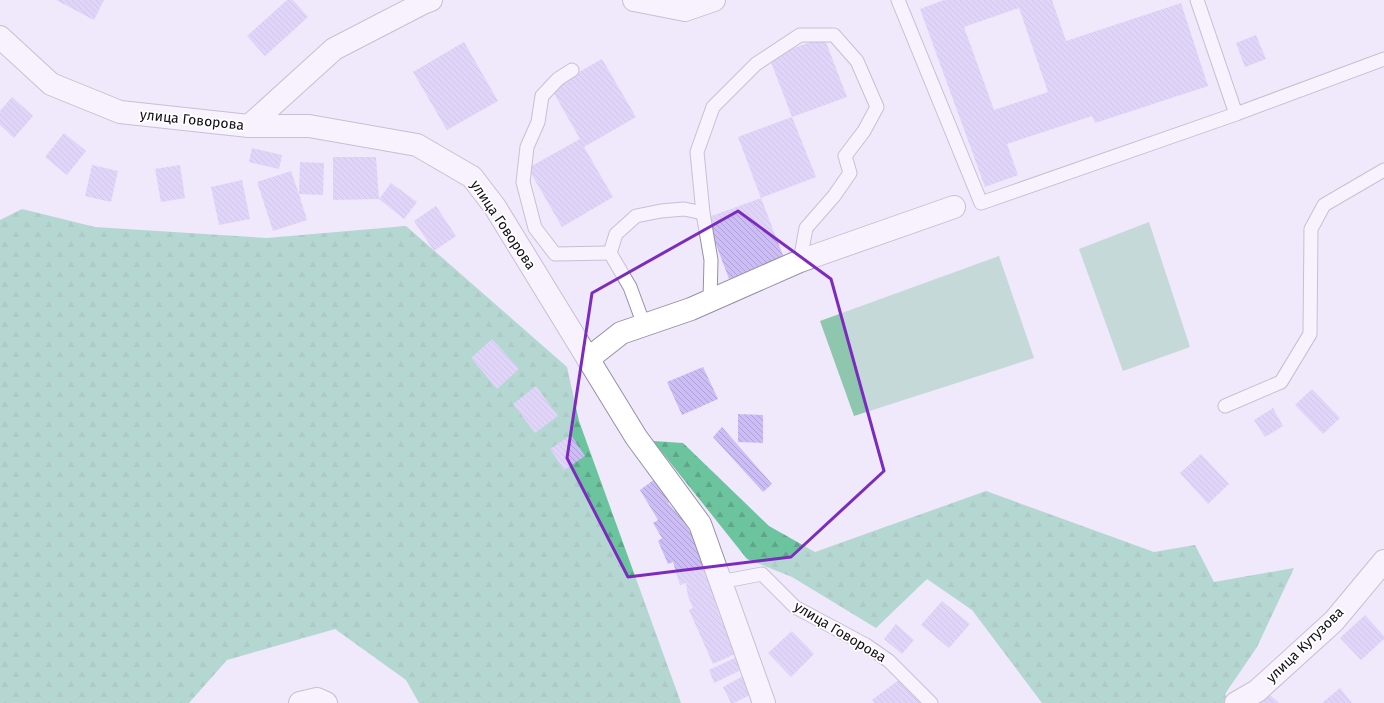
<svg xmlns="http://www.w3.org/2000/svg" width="1384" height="703" viewBox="0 0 1384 703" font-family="'Fira Sans',sans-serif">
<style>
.forest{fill:url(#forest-firs)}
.garden{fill:#8ec7ad}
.building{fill:url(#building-back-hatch);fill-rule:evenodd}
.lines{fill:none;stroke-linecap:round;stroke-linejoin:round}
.service-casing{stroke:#988fa5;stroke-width:15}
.minor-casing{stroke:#988fa5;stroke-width:24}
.service{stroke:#fff;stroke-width:13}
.minor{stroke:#fff;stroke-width:22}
.marked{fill:none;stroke:#7b2cbf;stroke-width:3;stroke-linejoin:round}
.labels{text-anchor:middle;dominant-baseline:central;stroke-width:3.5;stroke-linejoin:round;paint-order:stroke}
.street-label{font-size:14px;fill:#110e16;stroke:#fff}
</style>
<defs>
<pattern id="forest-firs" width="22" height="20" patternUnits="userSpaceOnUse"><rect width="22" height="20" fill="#6cc49f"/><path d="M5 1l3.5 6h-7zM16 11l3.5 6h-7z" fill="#5da788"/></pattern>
<pattern id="building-back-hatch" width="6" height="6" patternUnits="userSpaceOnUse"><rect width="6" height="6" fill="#cdbdf7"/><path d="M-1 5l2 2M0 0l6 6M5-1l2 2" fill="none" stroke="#afa1d3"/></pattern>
</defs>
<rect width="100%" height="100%" fill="#f0e8fb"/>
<g class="forest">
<polygon points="22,209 95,227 267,238 406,226 567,367 579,421 681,703 419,703 406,680 335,629 227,660 189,703 0,703 0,220"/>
<polygon points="653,441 683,443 769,526 815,552 986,491 1154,552 1195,545 1214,582 1294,568 1257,647 1225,694 1228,703 1042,703 972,610 927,579 876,628 792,577 747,559"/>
</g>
<g class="garden">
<polygon points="1149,222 1190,347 1123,371 1079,249"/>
<polygon points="999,256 1034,358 854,416 820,321"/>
</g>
<g class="building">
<polygon points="56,0 104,0 94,20"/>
<polygon points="287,0 293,0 308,17 265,56 247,36"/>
<path d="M944,0H1052L1066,41L1181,3L1208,86L1095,123L1092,116L1007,144L1018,175L985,187L920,9ZM1019,8L1048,92L994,110L964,27Z"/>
<polygon points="1256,35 1266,59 1245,67 1236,43"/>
<polygon points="824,37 847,97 792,117 769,57"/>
<polygon points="464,42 498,101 447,130 413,72"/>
<polygon points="602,59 636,117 584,147 613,197 562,227 528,168 580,139 551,88"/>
<polygon points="12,97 33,116 14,138 0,125 0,111"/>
<polygon points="792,117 816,177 761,198 738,137"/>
<polygon points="64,133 86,151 67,175 45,157"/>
<polygon points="252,148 282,155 279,169 249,162"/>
<polygon points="333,157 376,157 379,199 333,200"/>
<polygon points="300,162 324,163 323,195 299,194 307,220 273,231 257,182 291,171 299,194"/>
<polygon points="92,165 118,171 111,202 85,196"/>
<polygon points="180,165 185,198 161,202 155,169"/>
<polygon points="242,180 250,219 219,225 211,187"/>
<polygon points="391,183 417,202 404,219 379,199"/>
<polygon points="761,198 784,258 729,279 706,218"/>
<polygon points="436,206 456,236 434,251 414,221"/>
<polygon points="492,339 519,369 497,389 471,358"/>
<polygon points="703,367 718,399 682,415 667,382"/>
<polygon points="536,386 558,416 535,433 513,404"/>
<polygon points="1312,389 1340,418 1323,434 1295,405"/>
<polygon points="1273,408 1283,426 1265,437 1254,420"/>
<polygon points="738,414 763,415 763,443 738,442"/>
<polygon points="722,427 772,484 763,492 713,437"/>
<polygon points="571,435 585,456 564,470 550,449"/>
<polygon points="1201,454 1229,484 1208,504 1180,473"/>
<polygon points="659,476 673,500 668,503 674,510 677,509 700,549 713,586 715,602 720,617 737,653 713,664 689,610 693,608 688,596 686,583 680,585 673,562 668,564 658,541 662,538 653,523 658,520 640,490"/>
<polygon points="942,601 970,624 949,648 921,625"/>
<polygon points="1365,615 1384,636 1384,639 1361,660 1340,638"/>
<polygon points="896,624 914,640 902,654 884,639"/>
<polygon points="792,631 814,654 791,677 768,653"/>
<polygon points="739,656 745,668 714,683 709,670"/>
<polygon points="745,675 754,693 734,703 731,703 723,687"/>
<polygon points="903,677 923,703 874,703 872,700"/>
<polygon points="1340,688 1352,703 1322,703"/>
<polygon points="1269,694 1279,703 1261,703"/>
</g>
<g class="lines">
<defs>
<g id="service">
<polyline points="898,0 981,203 1236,114"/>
<polyline points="1197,0 1236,114 1384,59"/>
<polyline points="572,70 558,79 542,96 538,122 527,147 523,182 535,228 555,254 610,253"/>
<polyline points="710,300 711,260 703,213 697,152 713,107 756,64 800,35 834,35 857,61 877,107 864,131 845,156 850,173 834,196 806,228 800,261"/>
<polyline points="644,325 630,287 610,253 616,234 636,216 661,211 684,209 703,213"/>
<polyline points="1225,406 1281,382 1310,334 1311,229 1324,205 1384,170"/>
<polyline points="720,582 762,574 795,607 866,645 889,661 931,703"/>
</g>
<g id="minor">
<polyline points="634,0 685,10 714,0"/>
<polyline points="0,37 51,84 120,112 249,126 309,126 417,145 472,177 495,207 636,437 700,524 764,703"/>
<polyline points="249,126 334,49 423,3 431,0"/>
<polyline points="588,359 621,333 691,309 800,261 954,207"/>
<polyline points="300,703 317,699 326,703"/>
<polyline points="1236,703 1257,691 1334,621 1384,561"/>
</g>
</defs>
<use href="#service" class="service-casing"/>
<use href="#minor" class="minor-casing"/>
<use href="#service" class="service"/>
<use href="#minor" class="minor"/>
</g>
<path d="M0 0H1384V703H0ZM738,211L831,279L884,471L791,557L628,577L567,458L592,293Z" fill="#f0e8fb" fill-opacity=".55" fill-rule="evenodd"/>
<path class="marked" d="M738,211L831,279L884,471L791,557L628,577L567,458L592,293Z"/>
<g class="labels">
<g class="street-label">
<text transform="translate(192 120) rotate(6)">улица Говорова</text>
<text transform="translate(503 225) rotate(56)">улица Говорова</text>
<text transform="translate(840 632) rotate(31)">улица Говорова</text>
<text transform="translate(1305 645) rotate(-44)">улица Кутузова</text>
</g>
</g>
</svg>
